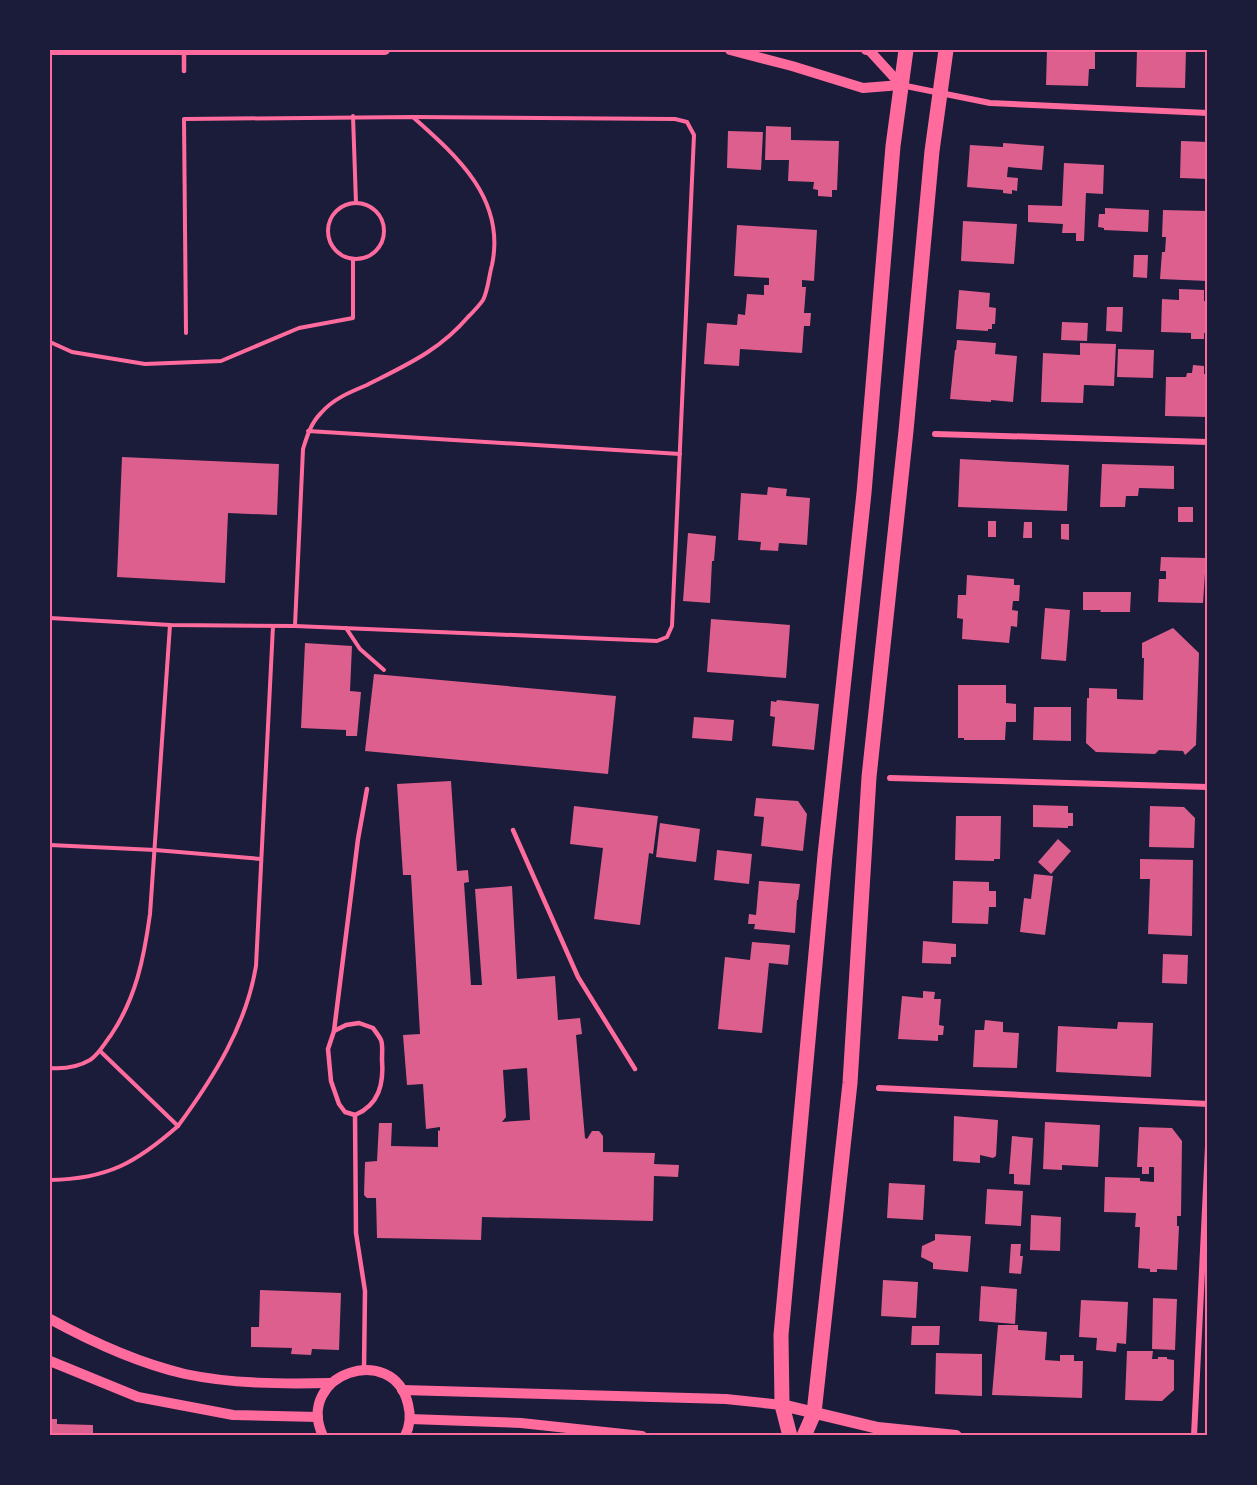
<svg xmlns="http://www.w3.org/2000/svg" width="1257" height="1485" viewBox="0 0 1257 1485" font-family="Cabin,sans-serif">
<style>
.building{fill:#dd5f8e;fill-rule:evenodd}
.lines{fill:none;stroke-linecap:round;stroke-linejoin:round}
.path{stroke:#ff6b9d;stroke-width:4}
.service{stroke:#ff6b9d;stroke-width:4.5}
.minor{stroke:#ff6b9d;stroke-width:6}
.tertiary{stroke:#ff6b9d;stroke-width:10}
.secondary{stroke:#ff6b9d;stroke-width:12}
.primary{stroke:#ff6b9d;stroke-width:15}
.neatline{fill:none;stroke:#ff6b9d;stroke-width:2}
</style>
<rect width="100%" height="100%" fill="#1b1b3a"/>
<g class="building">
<polygon points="1047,50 1095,50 1095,69 1089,69 1088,86 1046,85"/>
<polygon points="1137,50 1186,50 1185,88 1136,87"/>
<polygon points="766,126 791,127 791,140 839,141 837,190 832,190 832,197 818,196 818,190 813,189 814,182 788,181 789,160 765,160"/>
<polygon points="728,131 763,132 761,170 727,168"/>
<polygon points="1181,141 1208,142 1208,179 1180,178"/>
<polygon points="1003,143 1044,146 1042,170 1008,167 1007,177 1018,178 1017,191 1012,190 1012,194 1003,193 1003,190 967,187 970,145 1003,147"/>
<polygon points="1064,163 1104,165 1103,194 1086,193 1084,241 1076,241 1076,233 1062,233 1063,224 1028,222 1028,205 1062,206"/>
<polygon points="1105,208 1149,210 1148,232 1104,230 1104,228 1098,227 1099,214 1105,214"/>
<polygon points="1163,210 1208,211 1208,281 1160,279 1162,252 1165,252 1166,237 1162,237"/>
<polygon points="963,221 1017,224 1014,264 961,261"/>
<polygon points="737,225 817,230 814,281 802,280 802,287 806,287 804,313 811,313 810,326 804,326 802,353 740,349 739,366 704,364 707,323 737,325 738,314 745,315 747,294 764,295 764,285 769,285 769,278 734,276"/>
<polygon points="1134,255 1148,255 1147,278 1133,277"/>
<polygon points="1179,289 1204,290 1204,301 1208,301 1208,334 1204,333 1204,339 1191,339 1191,333 1161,332 1162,299 1179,300"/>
<polygon points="959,290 990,293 989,307 996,308 995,324 992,324 992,329 988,329 988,331 956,329"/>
<polygon points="1107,307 1123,307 1122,332 1106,331"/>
<polygon points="1062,322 1088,323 1087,341 1061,340"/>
<polygon points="957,340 996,343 995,354 1017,356 1013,402 991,400 991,402 950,399 955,350 956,350"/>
<polygon points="1080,343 1116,344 1114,386 1084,385 1083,403 1041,402 1043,353 1080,355"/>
<polygon points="1118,349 1154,350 1153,378 1117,377"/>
<polygon points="1193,365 1204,366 1204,374 1208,374 1208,417 1165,416 1166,377 1186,377 1187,373 1192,373"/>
<polygon points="122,457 279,464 277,515 228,513 225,583 117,577"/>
<polygon points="960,459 1069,465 1067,511 958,507"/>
<polygon points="1102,464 1174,466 1174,489 1139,488 1138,496 1126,496 1125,507 1100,507"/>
<polygon points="768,487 787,489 786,496 810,498 807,545 779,543 778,551 760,550 761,542 738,540 741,493 767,495"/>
<rect x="1178" y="507" width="15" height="15"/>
<rect x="988" y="521" width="8" height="16"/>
<polygon points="1024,522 1032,522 1032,538 1023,538"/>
<polygon points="1061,524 1069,524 1069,540 1061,539"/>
<polygon points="688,533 716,536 714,561 712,561 710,603 683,601"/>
<polygon points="1161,557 1206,558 1203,603 1158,602 1159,579 1166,579 1166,571 1160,571"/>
<polygon points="967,575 1014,579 1014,585 1020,585 1019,601 1013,601 1012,610 1018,611 1017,627 1011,626 1009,643 962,639 963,619 957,618 958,595 966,595"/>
<polygon points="1083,592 1131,592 1130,612 1100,612 1101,610 1083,610"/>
<polygon points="1045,608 1070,610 1066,661 1041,659"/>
<polygon points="711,619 790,625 786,678 707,672"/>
<polygon points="1173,628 1199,653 1196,745 1185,755 1183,751 1159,750 1155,754 1096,752 1086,743 1087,698 1089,698 1089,688 1117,689 1117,699 1143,700 1144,658 1142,658 1142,643"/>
<polygon points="305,643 352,646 350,691 361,692 357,736 346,736 346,730 301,728"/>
<polygon points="374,674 616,696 608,774 365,751"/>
<polygon points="958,685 1006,685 1006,703 1016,704 1016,722 1006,722 1005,740 964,740 964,738 958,738"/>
<polygon points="777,700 819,704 814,750 772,746 775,717 770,716 771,701 776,702"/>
<polygon points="1034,707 1071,707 1071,741 1033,740"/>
<polygon points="694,717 734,720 732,741 692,738"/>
<path d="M451,781L457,871L468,870L469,882L464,883L471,985H482L475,889L512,886L517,979L555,976L558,1020L580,1018L582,1034L576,1035L585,1138L587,1139L592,1131H599L603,1136V1152L655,1153L654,1164L679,1165L678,1177L654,1176L653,1221L482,1217L481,1240L377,1238L376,1198H367L364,1195L365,1162L377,1161L379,1123H392L391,1146L438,1147V1130L440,1131V1127L426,1129L423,1084L407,1085L403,1035L420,1034L411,875H403L397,784ZM527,1068L530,1120L502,1122L506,1117L503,1070Z"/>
<polygon points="756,798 798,801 807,814 803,851 761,846 764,817 754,816"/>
<polygon points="1033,805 1068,806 1068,813 1073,813 1073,826 1068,826 1068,828 1033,827"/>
<polygon points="574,806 658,816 653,854 649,853 640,925 594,919 603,848 570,844"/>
<polygon points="1150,806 1184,807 1195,818 1194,848 1149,847"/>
<polygon points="956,816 1001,816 1000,859 994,859 994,861 955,860"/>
<polygon points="660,823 700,829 696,862 656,857"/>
<polygon points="1058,839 1071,851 1051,874 1038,862"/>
<polygon points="717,850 752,854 749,884 714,880"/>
<polygon points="1140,859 1193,860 1192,936 1148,934 1150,879 1140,879"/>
<polygon points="1034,874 1053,876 1045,935 1020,932 1024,898 1031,899"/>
<polygon points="759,881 800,884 798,900 797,900 795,933 754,929 755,924 748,924 749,914 756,915"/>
<polygon points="953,881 989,882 989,891 996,891 996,907 989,907 988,924 952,923"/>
<polygon points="923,941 956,944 956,957 951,957 951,964 922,963"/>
<polygon points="752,942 790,945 788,965 769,963 762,1033 718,1029 725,957 750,960"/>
<polygon points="1163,954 1188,955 1187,984 1162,983"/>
<polygon points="923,991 935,992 934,999 941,999 939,1025 944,1026 943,1035 938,1035 938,1041 898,1039 902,996 923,998"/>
<polygon points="985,1020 1003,1022 1003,1032 1019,1033 1017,1068 973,1067 975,1030 984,1030"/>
<polygon points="1118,1022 1153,1023 1151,1077 1056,1072 1058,1026 1117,1029"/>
<polygon points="954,1116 998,1120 996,1156 993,1158 980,1155 980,1163 953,1161"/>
<polygon points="1045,1122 1100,1125 1098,1167 1062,1165 1062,1170 1043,1169"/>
<polygon points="1139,1127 1172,1128 1182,1141 1181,1216 1177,1216 1177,1226 1179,1226 1177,1270 1157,1269 1157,1272 1150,1272 1150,1269 1138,1268 1140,1227 1135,1227 1136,1213 1104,1212 1105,1177 1140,1178 1140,1181 1154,1182 1154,1167 1149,1167 1149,1174 1142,1174 1142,1167 1137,1167"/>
<polygon points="1012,1136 1033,1138 1030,1185 1014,1184 1014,1174 1009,1174"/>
<polygon points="889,1183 925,1185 923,1220 887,1218"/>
<polygon points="987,1189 1023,1191 1021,1226 985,1224"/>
<polygon points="1031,1215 1061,1217 1060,1251 1030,1250"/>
<polygon points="935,1234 971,1236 968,1272 933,1269 933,1263 921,1257 922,1246 935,1240"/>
<polygon points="1011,1244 1021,1244 1020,1256 1023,1256 1021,1274 1009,1273"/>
<polygon points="883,1280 918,1282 916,1318 881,1316"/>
<polygon points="981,1286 1017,1289 1015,1324 979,1321"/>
<polygon points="260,1290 341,1293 339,1350 312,1349 311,1355 291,1354 292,1348 251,1347 251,1327 259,1327"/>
<polygon points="1153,1298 1177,1299 1175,1350 1152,1349"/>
<polygon points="1081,1300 1128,1302 1126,1344 1117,1343 1116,1352 1096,1350 1097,1338 1079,1337"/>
<polygon points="998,1325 1018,1325 1018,1330 1047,1332 1045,1360 1060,1361 1060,1355 1074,1355 1074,1361 1083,1361 1082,1398 992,1395"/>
<polygon points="912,1326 940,1326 939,1345 911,1345"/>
<polygon points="1127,1351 1153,1351 1152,1359 1158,1359 1158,1357 1167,1357 1167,1359 1174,1360 1174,1390 1162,1401 1125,1400"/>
<polygon points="936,1353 982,1354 982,1396 935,1394"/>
<polygon points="50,1419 57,1419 57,1424 93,1425 93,1436 50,1436"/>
</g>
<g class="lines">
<g class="path">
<polyline points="353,116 356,203"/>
<circle cx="356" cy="231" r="28"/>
<path d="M186,333L184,119L413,117C457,156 506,199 492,265C489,275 488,291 483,300C479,306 473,312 468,317C439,351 406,365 367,385C350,392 333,399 321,413C311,423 307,436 303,449L295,626"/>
<polyline points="50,342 72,352 145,364 221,361 299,328 353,318 353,259"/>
<polyline points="308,431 680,454"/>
<polyline points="50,618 170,625 295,626 657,641 667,637 672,626 694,135 687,122 675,119 413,117"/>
<polyline points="346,628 360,649 384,670"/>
<polyline points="50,845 155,850 261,859"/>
<path d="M100,1051L178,1126C214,1077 246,1026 256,966L273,626"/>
<path d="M50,1068C63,1069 78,1067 90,1060C99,1054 104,1044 111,1035C136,998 144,958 150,914L170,625"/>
<path d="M50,1180C107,1179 136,1163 178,1126"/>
</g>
<g class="service">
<polyline points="184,71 184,50"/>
<polyline points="513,830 578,977 635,1069"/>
<path d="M359,1023L373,1028C375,1031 379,1036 381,1040C383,1045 382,1053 382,1059C384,1084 379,1105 355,1115L345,1112L339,1104L331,1081L328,1049L334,1031L346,1025Z"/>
<polyline points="334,1031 358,839 367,789"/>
<polyline points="355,1115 356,1233 365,1291 364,1369"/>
</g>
<g class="minor">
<polyline points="901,85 990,103 1208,113"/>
<polyline points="935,434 1208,442"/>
<polyline points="890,778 1208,787"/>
<polyline points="879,1088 1208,1104"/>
<polyline points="1194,1436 1208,1147"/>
</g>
<g class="tertiary">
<polyline points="50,50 385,50"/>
<polyline points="730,50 792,66 863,88 901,85"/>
<polyline points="866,50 869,50 901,85"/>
<path d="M50,1319C92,1342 138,1363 185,1374C232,1384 283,1384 331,1383"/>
<polyline points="50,1361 138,1397 233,1415 318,1417"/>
<polyline points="402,1390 726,1399 782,1405"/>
<polyline points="410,1419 521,1423 642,1436"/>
<path d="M323,1436C294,1374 393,1341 408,1404C411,1415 410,1426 405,1436"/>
</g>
<polyline class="secondary" points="782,1405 878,1428 956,1436"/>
<g class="primary">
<polyline points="790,1436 782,1405 781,1335 825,855 864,493 893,146 906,50"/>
<polyline points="804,1436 814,1413 850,1083 869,777 906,431 932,151 946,50"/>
</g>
</g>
<rect width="1257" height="1485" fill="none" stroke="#1b1b3a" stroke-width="102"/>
<rect x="51" y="51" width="1155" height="1383" class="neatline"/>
</svg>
